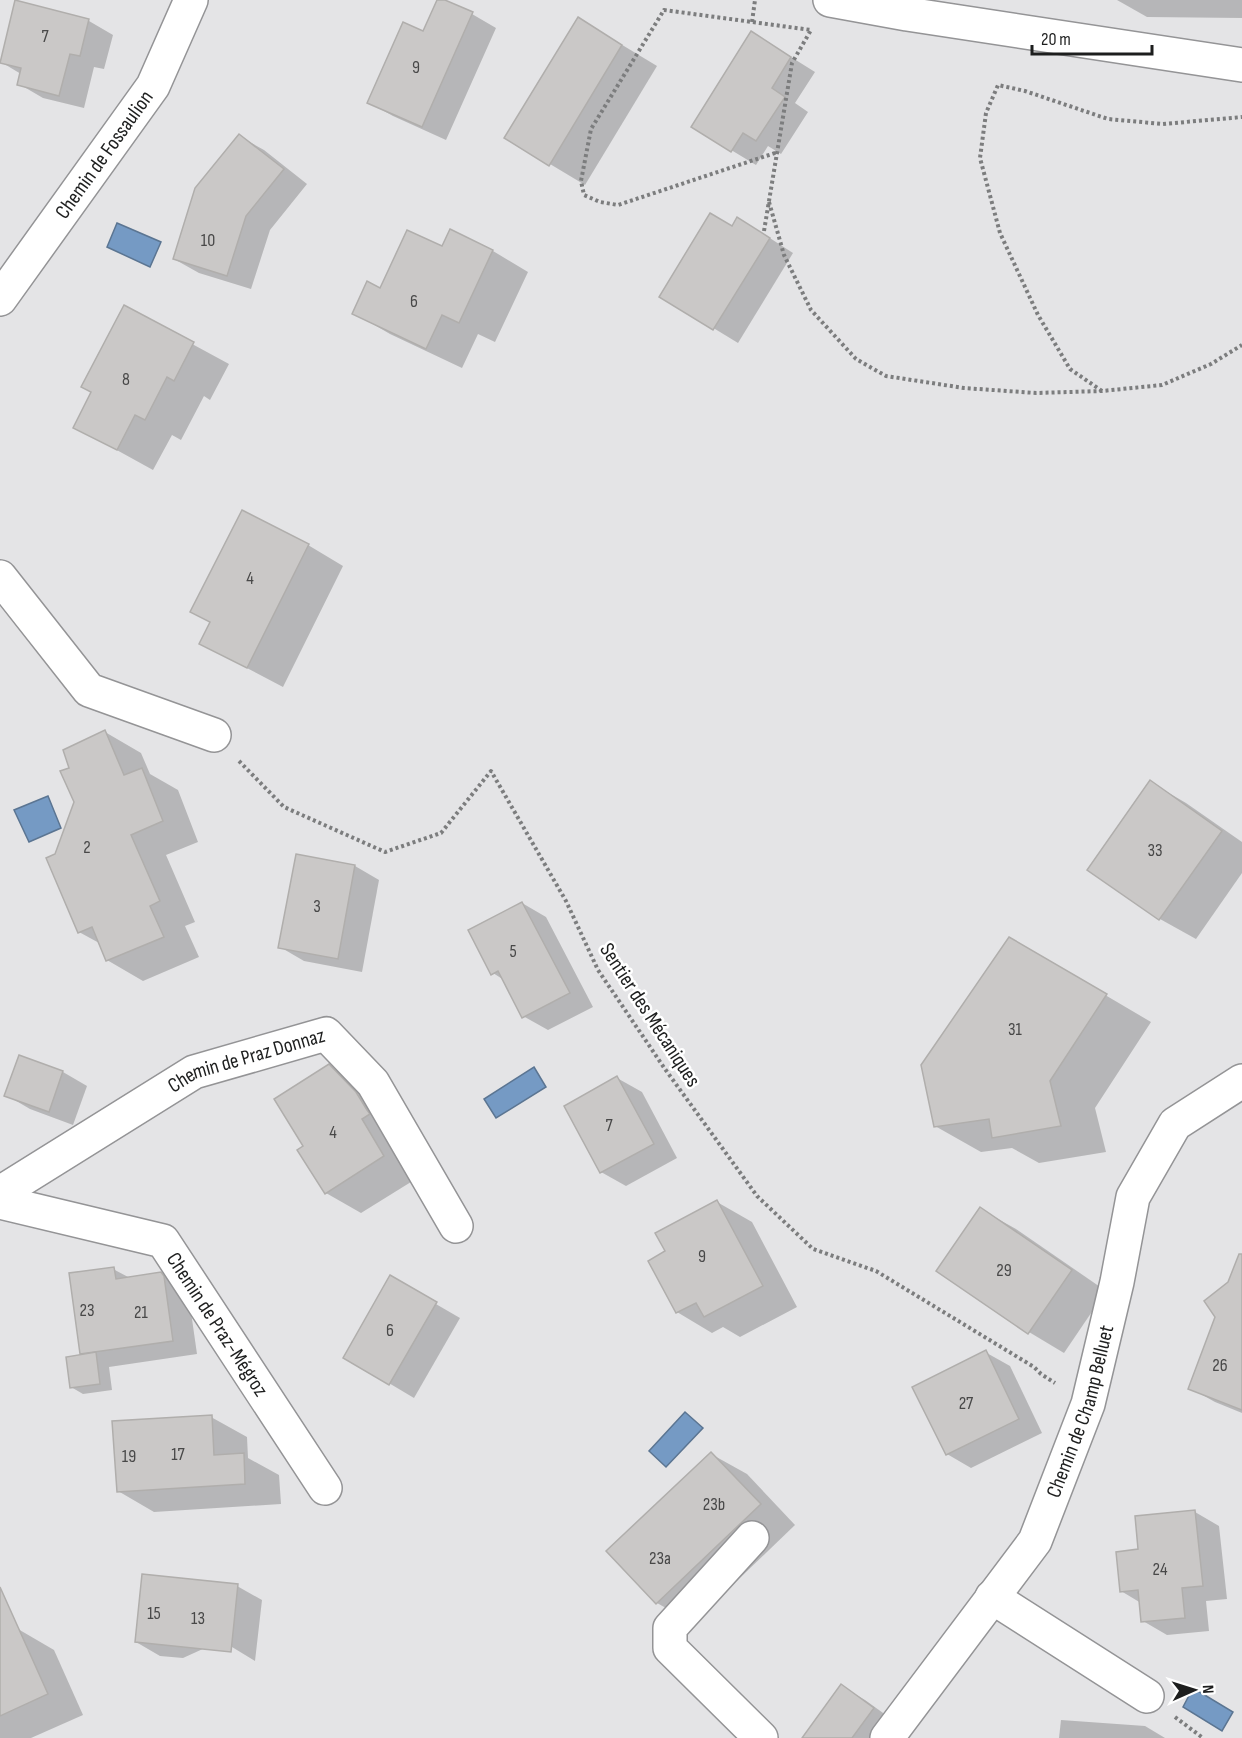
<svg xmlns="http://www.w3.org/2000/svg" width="1242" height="1738" viewBox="0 0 1242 1738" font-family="'Sofia Sans Condensed',sans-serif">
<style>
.water{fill:#759ac4;stroke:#5b7592;stroke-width:1.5}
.shadow{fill:#0003}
.building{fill:#cac8c7;stroke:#b0aeac;stroke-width:1.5}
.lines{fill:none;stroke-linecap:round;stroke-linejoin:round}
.minor-casing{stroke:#949496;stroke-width:36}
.path{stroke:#7c7d7e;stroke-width:4;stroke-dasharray:3 3;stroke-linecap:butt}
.minor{stroke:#fff;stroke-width:33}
.labels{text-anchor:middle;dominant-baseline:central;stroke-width:5;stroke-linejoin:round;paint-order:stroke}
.number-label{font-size:18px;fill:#484848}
.street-label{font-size:21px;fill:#1d1e1e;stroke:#fff}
</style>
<rect width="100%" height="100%" fill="#e4e4e6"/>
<g class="water">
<polygon points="117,223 161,242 150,267 107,247"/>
<polygon points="48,796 61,828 29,842 14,810"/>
<polygon points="534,1067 546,1087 496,1118 484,1099"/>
<polygon points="685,1412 703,1428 666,1467 649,1451"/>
<polygon points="1193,1688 1233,1712 1222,1731 1183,1707"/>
</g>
<g class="shadow">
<polygon points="438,0 472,14 496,28 446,140 393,116 368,102 424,33"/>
<polygon points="1117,0 1242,0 1242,18 1147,17"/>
<polygon points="16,2 89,21 113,35 104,69 94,67 84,108 43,98 19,84 21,74 1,62"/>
<polygon points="614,40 657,66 585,185 550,164"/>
<polygon points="775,47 815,72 795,103 808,112 781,154 768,146 756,165 693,127"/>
<polygon points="239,136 264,150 307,184 270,230 251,289 199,273 174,259"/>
<polygon points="732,227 762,233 793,253 738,343 661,296"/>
<polygon points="450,231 493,251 528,272 495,342 478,334 462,368 390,334 354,313 381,290 443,248"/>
<polygon points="124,307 229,364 210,400 204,396 181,440 172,435 153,470 75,427 93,392"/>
<polygon points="308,545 343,566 283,687 201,644 212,623 192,612"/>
<polygon points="105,732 141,753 150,774 178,790 198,842 166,855 195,922 185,926 199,957 143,981 107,960 101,944 79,932 56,856 76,802 71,769"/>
<polygon points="1150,782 1186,803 1242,842 1242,873 1196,939 1160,919 1089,870"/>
<polygon points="355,866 379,880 362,972 304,961 280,947"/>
<polygon points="522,903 546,917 593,1007 548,1030 523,1016 504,980 493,973"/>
<polygon points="1010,939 1151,1022 1095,1108 1106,1152 1039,1163 1012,1148 981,1152 935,1126"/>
<polygon points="20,1057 63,1072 87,1086 73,1125 30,1109 6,1095"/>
<polygon points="329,1066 365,1087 419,1177 361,1213 326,1193 305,1146"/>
<polygon points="617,1078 642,1092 677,1158 626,1186 601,1172 566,1107"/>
<polygon points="717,1202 752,1222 797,1307 740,1337 723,1327 712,1333 677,1312 667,1252"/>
<polygon points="980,1209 1016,1229 1106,1291 1064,1353 1029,1332"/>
<polygon points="113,1269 130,1278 161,1274 186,1288 188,1291 197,1354 109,1367 112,1390 83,1394 71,1387 85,1356 82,1354"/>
<polygon points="391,1278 460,1318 414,1398 345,1357"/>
<polygon points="1242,1286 1242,1413 1215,1402 1190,1388 1217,1317"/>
<polygon points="985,1352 1010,1366 1042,1433 971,1468 947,1454"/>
<polygon points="211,1417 247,1437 248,1458 279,1475 281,1504 154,1512 118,1491"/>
<polygon points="711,1454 747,1474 795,1525 693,1623 657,1603"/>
<polygon points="1195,1512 1219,1526 1227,1599 1206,1601 1209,1631 1167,1635 1143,1621 1141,1603 1121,1591 1139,1551"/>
<polygon points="237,1586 262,1600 255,1661 232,1647 227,1638 183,1658 160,1656 136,1642"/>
<polygon points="18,1629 54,1650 83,1715 31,1738 0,1738 0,1637"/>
<polygon points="841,1686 865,1700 897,1723 886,1738 813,1738"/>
<polygon points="1061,1720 1145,1726 1165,1738 1059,1738"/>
</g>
<g class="building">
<polygon points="15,0 89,19 80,56 70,54 59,96 17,85 21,68 0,63"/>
<polygon points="437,0 445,0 473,12 422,127 367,103 403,22 423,31"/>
<polygon points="578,17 622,45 549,166 504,138"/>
<polygon points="751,31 791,57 772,88 785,97 756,141 743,133 731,152 691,127"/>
<polygon points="239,134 284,169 246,216 227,276 173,259 195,188"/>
<polygon points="710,213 732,226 737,217 770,238 713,330 659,297"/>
<polygon points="450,229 493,250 459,323 442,315 426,349 352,314 367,281 380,288 407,230 442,246"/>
<polygon points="124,305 194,342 174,381 167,377 145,420 135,415 117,450 73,428 91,392 81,387"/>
<polygon points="242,510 309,544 247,668 199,644 210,622 190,612"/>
<polygon points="105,730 124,775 142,768 163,821 131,835 160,901 150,906 164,937 106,961 92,927 78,933 46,858 55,854 74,802 60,771 69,768 63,750"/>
<polygon points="1150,780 1222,831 1159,920 1087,870"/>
<polygon points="296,854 355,865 338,959 278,948"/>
<polygon points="522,902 570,993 522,1018 498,971 491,975 468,930"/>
<polygon points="1009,937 1107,994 1050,1081 1061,1126 992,1138 989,1119 934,1127 921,1065"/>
<polygon points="19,1055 63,1071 49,1112 4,1096"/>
<polygon points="329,1064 356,1092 367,1110 370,1114 362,1119 384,1156 325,1194 297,1150 303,1146 274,1099"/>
<polygon points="617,1076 654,1144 600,1173 564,1106"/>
<polygon points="717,1200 763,1286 704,1317 696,1303 676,1313 648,1261 665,1251 655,1233"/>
<polygon points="980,1207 1072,1270 1028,1334 936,1271"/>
<polygon points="1239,1254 1242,1254 1242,1410 1188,1389 1215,1317 1204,1301 1228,1282"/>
<polygon points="114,1267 116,1279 161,1272 164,1276 173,1341 80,1354 69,1273"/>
<polygon points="390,1275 437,1302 389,1385 343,1358"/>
<polygon points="986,1350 1019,1419 946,1455 912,1387"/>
<polygon points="96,1352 100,1384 70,1388 66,1357"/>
<polygon points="212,1415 214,1455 244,1453 245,1484 117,1492 112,1421"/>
<polygon points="711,1452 761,1504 656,1604 606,1551"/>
<polygon points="1195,1510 1203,1586 1182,1588 1185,1618 1141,1622 1138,1590 1120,1592 1116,1552 1138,1549 1135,1516"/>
<polygon points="142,1574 238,1584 231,1652 135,1642"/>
<polygon points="0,1587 48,1694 0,1716"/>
<polygon points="841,1684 874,1708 852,1738 802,1738"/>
</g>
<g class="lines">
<defs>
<g id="minor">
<polyline points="830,0 907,14 1242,65"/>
<path id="s1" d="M0,299L153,86L191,0"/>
<polyline points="0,577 89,690 214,735"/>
<path id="s2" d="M0,1193L194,1072L326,1034L373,1083L456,1226"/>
<path id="s3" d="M0,1202L163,1241L325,1488"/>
<polyline points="752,1538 670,1628 670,1648 761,1738"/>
<polyline points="992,1597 1147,1696"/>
<path id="s4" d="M887,1738L1035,1541L1088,1404L1117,1282L1133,1197L1175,1124L1242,1081"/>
</g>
</defs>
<use href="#minor" class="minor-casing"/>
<g class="path">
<polyline points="752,22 755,0"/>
<polyline points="769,202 784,255 811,310 856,359 886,376 964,388 1036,393 1102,391 1162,385 1211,364 1242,345"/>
<polyline points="764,231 792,63 811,30 664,10 591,129 581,181 584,195 600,202 618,205 778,152"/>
<polyline points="1102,391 1070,369 1038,315 1000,233 980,158 986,113 998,85 1025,91 1108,119 1163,124 1242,117"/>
<polyline points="239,761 284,807 385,852 441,833 491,771 566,901 598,970 665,1069 757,1196 813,1249 876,1271 1034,1367 1041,1374 1055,1383"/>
<polyline points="1175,1717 1203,1738"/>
</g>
<use href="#minor" class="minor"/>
</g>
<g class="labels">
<g class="number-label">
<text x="45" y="36">7</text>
<text x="416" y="67">9</text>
<text x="208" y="240">10</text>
<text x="414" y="301">6</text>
<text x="126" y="379">8</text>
<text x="250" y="578">4</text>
<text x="87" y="847">2</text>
<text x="1155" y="850">33</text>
<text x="317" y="906">3</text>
<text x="513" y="951">5</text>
<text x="1015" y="1029">31</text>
<text x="609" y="1125">7</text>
<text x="333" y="1132">4</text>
<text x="702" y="1256">9</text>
<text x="1004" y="1270">29</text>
<text x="87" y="1310">23</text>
<text x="141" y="1312">21</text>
<text x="390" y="1330">6</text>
<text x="1220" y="1365">26</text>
<text x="966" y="1403">27</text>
<text x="178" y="1454">17</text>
<text x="129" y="1456">19</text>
<text x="714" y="1504">23b</text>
<text x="660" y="1558">23a</text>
<text x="1160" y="1569">24</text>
<text x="154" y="1613">15</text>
<text x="198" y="1618">13</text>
</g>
<g class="street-label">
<text stroke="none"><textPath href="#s1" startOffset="178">Chemin de Fossaulion</textPath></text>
<text transform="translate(650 1015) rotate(57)">Sentier des Mécaniques</text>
<text stroke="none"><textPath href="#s2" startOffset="282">Chemin de Praz Donnaz</textPath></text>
<text stroke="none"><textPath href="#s3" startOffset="267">Chemin de Praz-Mégroz</textPath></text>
<text stroke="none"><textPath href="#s4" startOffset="384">Chemin de Champ Belluet</textPath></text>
</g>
</g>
<g transform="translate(1194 1690) rotate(87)" stroke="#ffffff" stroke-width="4.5" paint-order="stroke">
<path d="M0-4.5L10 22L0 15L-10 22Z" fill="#1d1e1e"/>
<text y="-9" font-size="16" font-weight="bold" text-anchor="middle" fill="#1d1e1e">N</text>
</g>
<path d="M1032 45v9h120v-9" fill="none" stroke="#1d1e1e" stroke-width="3"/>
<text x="1041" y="45" font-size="18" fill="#1d1e1e" stroke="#ffffff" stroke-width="4.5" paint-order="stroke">20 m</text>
</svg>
